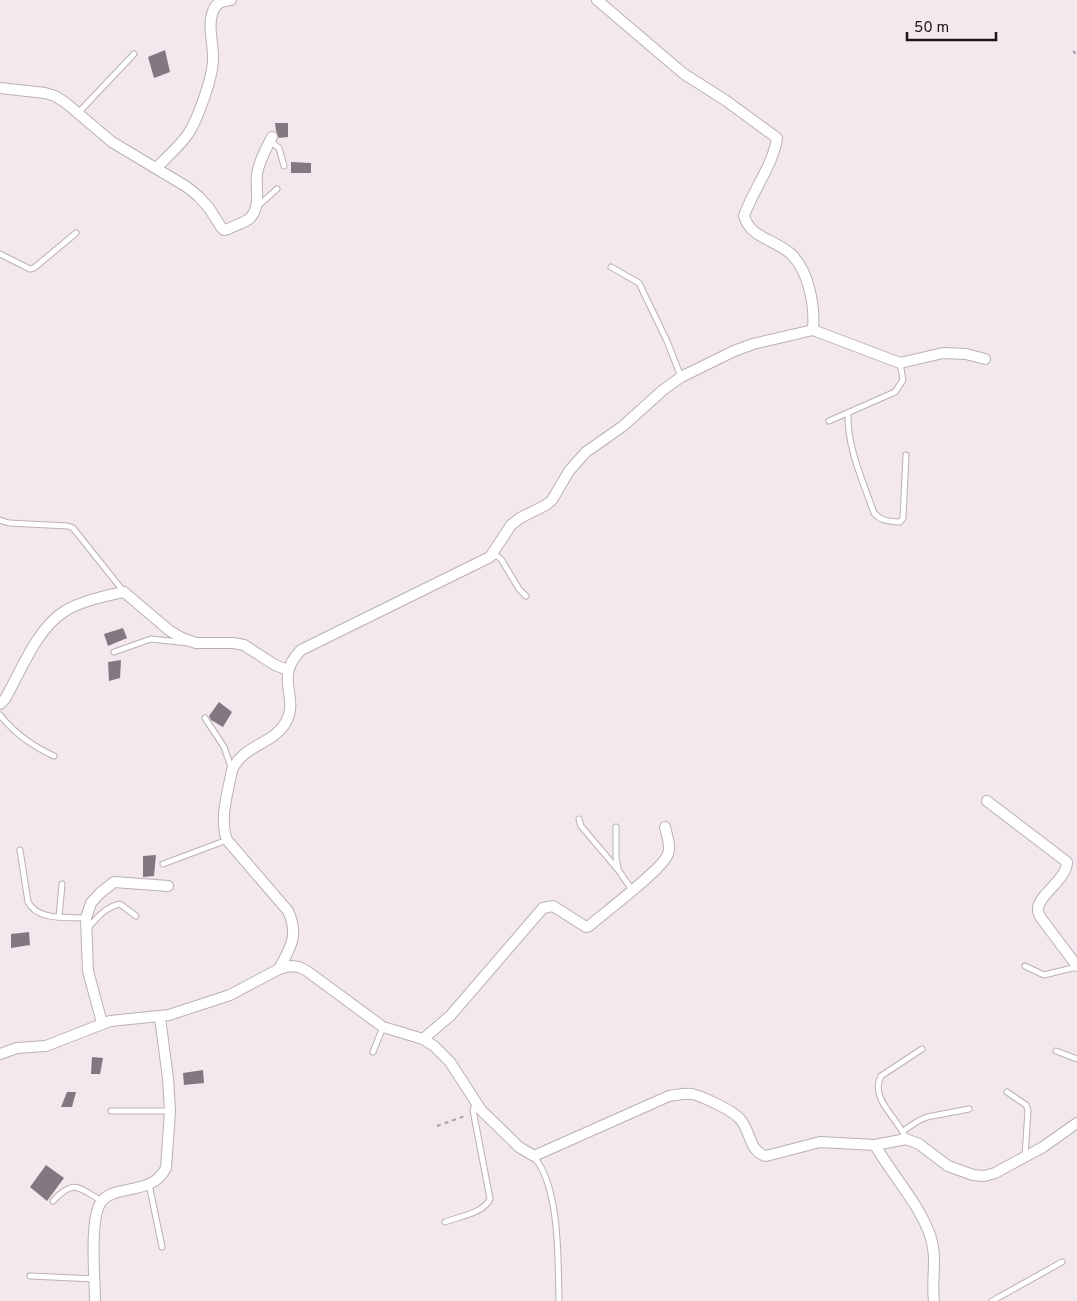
<svg xmlns="http://www.w3.org/2000/svg" width="1077" height="1301" viewBox="0 0 1077 1301" font-family="Overpass,sans-serif">
<style>
.building{fill:#83787f}
.lines{fill:none;stroke-linecap:round;stroke-linejoin:round}
.lane-casing{stroke:#bbb0b6;stroke-width:7}
.street-casing{stroke:#bbb0b6;stroke-width:12}
.path{stroke:#a99fa5;stroke-width:2;stroke-dasharray:4 4;stroke-linecap:butt}
.lane{stroke:#fff;stroke-width:5}
.street{stroke:#fff;stroke-width:10}
</style>
<rect width="100%" height="100%" fill="#f4e8ef"/>
<g class="building">
<polygon points="165,50 170,72 154,78 148,57"/>
<polygon points="275,123 288,123 288,137 279,138 276,131"/>
<polygon points="291,162 311,163 311,173 291,173"/>
<polygon points="123,628 127,638 108,646 104,634"/>
<polygon points="121,660 120,678 109,681 108,662"/>
<polygon points="219,702 232,712 223,727 211,720 209,716"/>
<polygon points="156,855 154,876 143,877 143,856"/>
<polygon points="29,932 30,945 11,948 11,934"/>
<polygon points="92,1057 103,1058 100,1074 91,1074"/>
<polygon points="203,1070 204,1083 184,1085 183,1073"/>
<polygon points="67,1092 76,1092 72,1107 61,1107"/>
<polygon points="46,1165 64,1178 47,1201 30,1187"/>
</g>
<g class="lines">
<defs>
<g id="lane">
<polyline points="78,113 134,54"/>
<polyline points="270,141 279,148 284,166"/>
<polyline points="258,206 277,189"/>
<polyline points="0,254 30,269 34,268 76,233"/>
<polyline points="611,267 639,283 667,341 681,377"/>
<path d="M848,413C847,448 863,481 874,513C882,522 889,521 900,522L903,518L906,455"/>
<polyline points="829,421 895,392 903,380 900,363"/>
<polyline points="0,520 9,523 68,526 73,528 124,592"/>
<polyline points="491,557 497,556 501,559 519,589 526,596"/>
<polyline points="114,652 151,639 189,643"/>
<path d="M0,715C15,734 32,746 54,756"/>
<polyline points="205,718 224,747 232,770"/>
<polyline points="579,819 581,826 619,871 632,890"/>
<polyline points="616,827 616,858 618,868"/>
<path d="M20,850L28,902C38,921 67,917 86,918"/>
<polyline points="163,864 227,840"/>
<polyline points="59,917 62,884"/>
<path d="M88,928C97,918 105,907 120,904L136,916"/>
<polyline points="1025,966 1044,975 1077,967"/>
<polyline points="1056,1051 1077,1059"/>
<polyline points="373,1052 383,1027"/>
<polyline points="1007,1092 1026,1105 1028,1110 1025,1156"/>
<polyline points="111,1111 170,1111"/>
<polyline points="903,1131 918,1121 927,1117 969,1109"/>
<path d="M906,1139C899,1119 869,1099 881,1076L922,1049"/>
<path d="M534,1157C560,1187 558,1261 559,1301"/>
<polyline points="149,1184 162,1247"/>
<path d="M53,1201C75,1178 78,1188 102,1201"/>
<path d="M445,1222C458,1217 484,1213 490,1199L473,1110L475,1104"/>
<polyline points="30,1276 95,1279"/>
<polyline points="992,1301 1062,1262"/>
</g>
<g id="street">
<path d="M597,0L684,74L725,100L777,138C774,163 752,192 744,216C750,238 776,240 791,254C809,271 815,306 813,330"/>
<path d="M0,88L45,93L55,96L66,103L112,142L187,187L198,196L209,208L221,227L224,230L228,229C234,226 243,223 249,219C262,207 255,188 257,174C259,161 266,149 272,137"/>
<path d="M156,168C167,157 179,147 188,134C198,119 212,79 213,61C214,45 207,26 213,11C216,2 223,1 231,0"/>
<path d="M0,704L5,699C21,671 37,628 65,611C79,602 107,595 124,592L170,631L182,638L196,643H233L244,645L275,665L288,670"/>
<path d="M987,801L1067,862C1067,880 1037,895 1038,910C1038,913 1040,916 1041,918L1077,966"/>
<path d="M279,969C291,947 299,935 288,911L227,840C219,819 228,792 232,770C244,744 273,745 286,722C300,697 273,678 301,650L490,557L511,525L520,518L546,505L552,500L569,471L586,452L623,426L663,390L681,377L734,351L753,344L813,330L900,363L943,353L966,354L985,359"/>
<polyline points="102,1023 88,971 86,918 91,903 100,893 114,882 168,886"/>
<path d="M423,1039L450,1016L543,908L553,906L586,927L589,926C604,913 663,869 668,854C671,846 667,836 665,827"/>
<path d="M0,1054L17,1048L46,1046L110,1021L169,1015L230,995L279,969L290,966L299,967L307,971L383,1027L423,1039L434,1046L450,1062L481,1110L519,1147L534,1156L669,1096C677,1095 684,1093 692,1094C704,1097 732,1110 740,1119C751,1131 749,1152 766,1156L820,1142L875,1145L906,1139L919,1144L948,1166L973,1175L984,1176L995,1173L1043,1147L1077,1123"/>
<path d="M875,1145C892,1175 918,1202 930,1235C938,1257 931,1279 934,1301"/>
<path d="M95,1301C95,1278 89,1220 101,1202C114,1184 152,1196 166,1168L170,1111L168,1078L160,1018"/>
</g>
</defs>
<use href="#lane" class="lane-casing"/>
<use href="#street" class="street-casing"/>
<g class="path">
<polyline points="1073,51 1077,55"/>
<polyline points="437,1126 465,1116"/>
</g>
<use href="#lane" class="lane"/>
<use href="#street" class="street"/>
</g>
<path d="M907 32v8h89v-8" fill="none" stroke="#1a1619" stroke-width="2.5"/>
<text x="914" y="32" font-size="15" fill="#1a1619" stroke="#f4e8ef" stroke-width="4" paint-order="stroke">50 m</text>
</svg>
